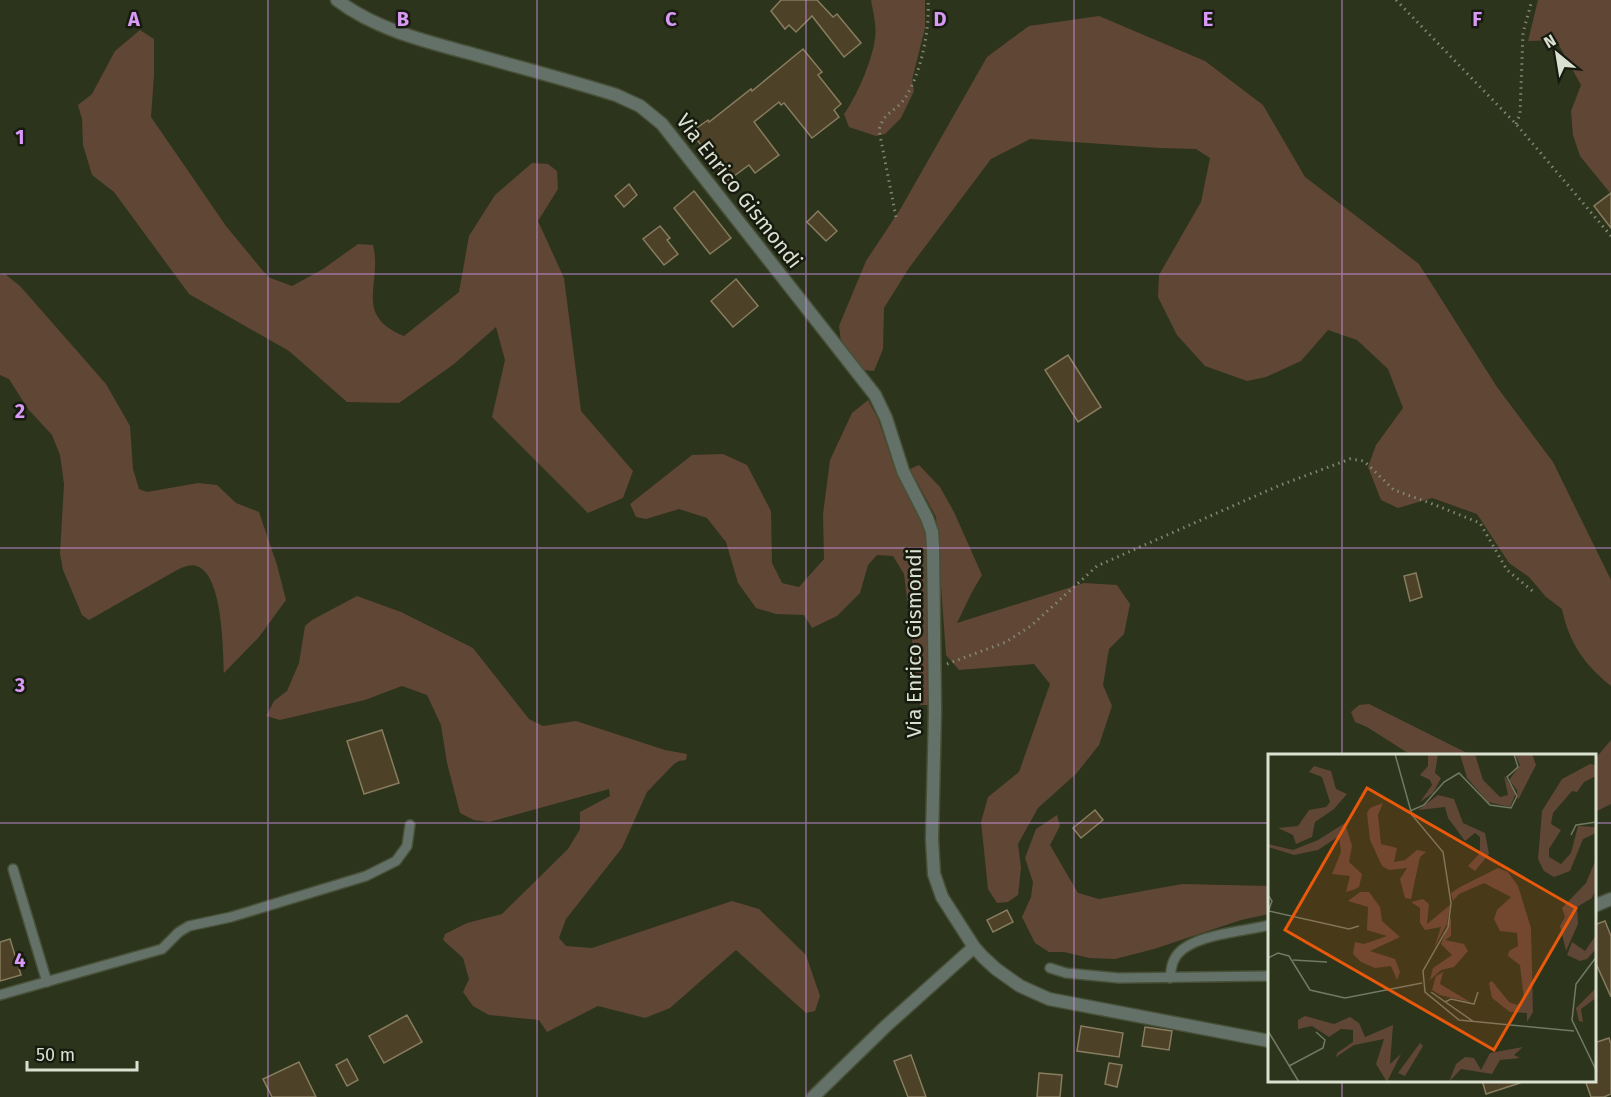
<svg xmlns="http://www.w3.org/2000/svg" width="1611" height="1097" viewBox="0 0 1611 1097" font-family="'Fira Sans',sans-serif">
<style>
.green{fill:#604635}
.building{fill:#4d4227;stroke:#877c5f;stroke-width:1.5}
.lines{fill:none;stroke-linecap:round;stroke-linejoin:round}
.lane-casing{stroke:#485038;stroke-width:12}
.street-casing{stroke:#485038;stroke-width:15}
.path{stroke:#808772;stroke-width:3;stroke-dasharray:1.5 4.5;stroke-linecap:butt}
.lane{stroke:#647169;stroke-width:9}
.street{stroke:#647169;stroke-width:12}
.grid{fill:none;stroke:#d99af7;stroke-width:1.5;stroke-opacity:0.55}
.labels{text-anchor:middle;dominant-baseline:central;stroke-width:5;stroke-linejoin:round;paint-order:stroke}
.street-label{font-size:21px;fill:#dbe1d1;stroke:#171a0f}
.inset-road{fill:none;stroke:#727964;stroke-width:1.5}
.view{fill:#e8590c;fill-opacity:0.15;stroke:#e8590c;stroke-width:3}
.inset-edge{fill:none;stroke:#dbe1d1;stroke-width:3}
.grid-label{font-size:20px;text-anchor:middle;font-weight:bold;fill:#d99af7;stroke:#171a0f;stroke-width:5;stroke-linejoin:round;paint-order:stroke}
</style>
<rect width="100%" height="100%" fill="#2c341b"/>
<g class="green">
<path d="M871,0H925V28L912,80L914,91L901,118L885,134L876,136L849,127L844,114C856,98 873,59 875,38C877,27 873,12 871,0Z"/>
<polygon points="1538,0 1611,0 1611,194 1580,156 1573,135 1571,111 1581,85 1556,40 1528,41"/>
<path d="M1099,16L1205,61L1263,105L1305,177L1419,264L1497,387L1553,462L1611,580V686C1584,664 1569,643 1562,609L1546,597L1529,577L1509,563L1477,514L1432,498L1398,508L1381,500L1368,467L1376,445L1403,408L1388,369L1357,340L1328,330L1301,361L1266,377L1247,381L1205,366L1177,335L1158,297L1159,275L1201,202L1210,158L1196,149L1160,148L1030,139L991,159L909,268L884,308L883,349L874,371L862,370L841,342L839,326L866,261L901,208L987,57L1029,26Z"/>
<path d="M140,30L154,39V75L151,117L226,226L268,277L292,286L323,269L358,244L373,245C383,284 352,314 404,336L459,292L469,236L495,195L532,163L548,164L557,171L558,189L538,221L564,278L581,411L633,471L623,498L588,513L492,417L505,360L496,327L454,364L399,403L347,402L289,351L189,294L114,192L92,175L83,145L82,119L78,105L92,94L115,51Z"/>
<path d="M5,274L20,286L106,384L130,426L133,469L139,489L147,492L198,483L217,485L236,503L259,512L277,565L286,600L259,637L224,673C223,650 223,579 199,567C191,563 184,567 177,570L89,620L82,615L63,570L60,554L64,484L60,455L52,435L28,409L9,379L0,375V275Z"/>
<polygon points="868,400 878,419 894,466 920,519 928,543 930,571 928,705 920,705 904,574 893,556 877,555 868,565 860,593 837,616 812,628 804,615 776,614 756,608 738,583 726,542 707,518 679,509 646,519 636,517 630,504 692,455 723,454 747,465 771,511 772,563 782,583 799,587 824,559 823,514 830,460 852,413"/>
<polygon points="919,465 940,487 954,512 982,575 972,592 957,623 1084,583 1117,585 1130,604 1124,634 1109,649 1103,685 1112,706 1099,745 1076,774 1038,808 1018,844 1021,868 1018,895 1008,902 997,903 988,889 981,822 988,797 1019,772 1050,684 1034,664 959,670 946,655 936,517 910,469"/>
<polygon points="357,596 401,612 473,648 529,719 543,726 576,721 665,750 687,754 686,760 679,761 674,764 647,792 622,848 566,919 559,938 566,946 592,948 732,901 759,909 806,955 820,996 815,1011 806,1013 736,950 670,1008 645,1018 598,1006 547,1032 539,1020 489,1015 473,1006 463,992 469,979 463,958 443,940 445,934 467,923 502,914 568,849 580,829 580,812 610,796 609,789 489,822 474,820 460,813 447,763 441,725 427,695 402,686 365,700 280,720 266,716 274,701 287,691 299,663 305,626 312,620"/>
<polygon points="1369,704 1465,752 1475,755 1411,755 1367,727 1355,722 1351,712 1359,705"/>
<polygon points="1611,740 1611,804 1595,812 1595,759"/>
<polygon points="1057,815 1060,826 1050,845 1078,893 1099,899 1182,884 1269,886 1269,914 1241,920 1154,949 1115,959 1089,958 1064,952 1049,952 1035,943 1022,917 1031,897 1033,882 1025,858 1036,829"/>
</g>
<g class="building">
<polygon points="781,0 817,0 833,17 837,14 861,43 844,57 812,16 796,32 789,25 785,29 771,11"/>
<polygon points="803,49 822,72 818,75 841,104 834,110 839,117 812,138 784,103 781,105 779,102 754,122 779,155 755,173 749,165 726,182 719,173 721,171 691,132 708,120 709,122 751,89 752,91"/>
<polygon points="629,184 637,195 624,207 615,196"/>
<polygon points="694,191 731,238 710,254 674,208"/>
<polygon points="1611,193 1611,228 1594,206"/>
<polygon points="818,211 837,231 826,241 807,222"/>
<polygon points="660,226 670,238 667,240 678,254 664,265 643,239"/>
<polygon points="736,279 758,306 733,327 711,301"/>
<polygon points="1068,355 1101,407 1078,422 1045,370"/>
<polygon points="1416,573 1422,597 1410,601 1404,576"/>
<polygon points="382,730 399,783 364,794 347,741"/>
<polygon points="1095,810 1103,820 1081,838 1073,828"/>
<polygon points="1007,910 1013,922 993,932 987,920"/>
<polygon points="1605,921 1611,936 1611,997 1594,959 1594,925"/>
<polygon points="10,939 21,975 0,981 0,942"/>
<polygon points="407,1015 422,1042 384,1063 369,1036"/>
<polygon points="1081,1026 1123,1033 1119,1057 1077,1051"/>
<polygon points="1145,1027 1172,1031 1169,1050 1142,1046"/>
<polygon points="1609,1038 1611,1044 1611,1094 1604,1097 1591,1097 1585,1080 1594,1080 1594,1043"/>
<polygon points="911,1055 926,1097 908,1097 894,1061"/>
<polygon points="347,1059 358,1080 347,1086 336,1065"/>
<polygon points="299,1062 316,1097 272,1097 263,1079"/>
<polygon points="1109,1063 1122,1065 1117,1087 1105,1084"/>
<polygon points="1039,1073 1062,1075 1060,1097 1037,1097"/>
<polygon points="1482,1080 1519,1080 1520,1083 1486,1094"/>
</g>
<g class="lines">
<defs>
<g id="lane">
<polyline points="13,869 47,982"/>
<polyline points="1050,968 1066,973 1119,978 1269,976"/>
<path d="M1170,978C1171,973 1171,965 1174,960C1185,934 1245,932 1269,925"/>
<polyline points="0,995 162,949 179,932 189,926 231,917 366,876 396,861 407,846 410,825"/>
</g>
<g id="street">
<path d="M337,0C375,29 424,41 469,53C518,67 568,80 616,95L640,106L662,124L875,395L886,418L903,471L927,518L932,532L933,547L935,711L932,839L934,874L942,897L974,947L983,957L996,969L1020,986L1049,999L1269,1041"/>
<polyline points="1594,906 1611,899"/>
<polyline points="813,1097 886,1026 974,947"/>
</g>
</defs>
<use href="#lane" class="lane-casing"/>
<use href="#street" class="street-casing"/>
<g class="path">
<polyline points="1396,0 1516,124 1611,236"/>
<polyline points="1516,124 1520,114 1523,33 1532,0"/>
<path d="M896,217L879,130C884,111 896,112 905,98C921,74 930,29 928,0"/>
<polyline points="947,664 1006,642 1032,625 1097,566 1278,486 1350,459 1364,461 1394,490 1430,503 1480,523 1507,570 1535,593"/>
</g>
<use href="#lane" class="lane"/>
<use href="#street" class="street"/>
</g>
<path class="grid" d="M268,0V1097M537,0V1097M806,0V1097M1074,0V1097M1342,0V755M0,274H1611M0,548H1611M0,823H1269M1594,823H1611M1342,1080V1097"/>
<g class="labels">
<g class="street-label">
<text transform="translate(739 191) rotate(52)">Via Enrico Gismondi</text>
<text transform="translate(914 643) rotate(-90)">Via Enrico Gismondi</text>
</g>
</g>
<g transform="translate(1268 754)">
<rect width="328" height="328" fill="#2c341b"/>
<path d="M160,0H170L167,19L173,24L165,39L152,48L164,31L162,26L152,21L160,12ZM192,0H207L215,26L232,43L240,41L236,22L248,39L242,53L220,48L199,24ZM247,0H264L268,11L250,46L249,36L241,26L252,11ZM322,10L328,11V22L316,28L309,38L304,37L285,59L283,70L293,76L281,95V103L293,110L303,99L310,72L328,73V79L315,85L302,117L286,123L276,117L270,105L274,57L294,25ZM46,12L63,17L68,35L79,40L66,55L47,68L44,83L28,90L25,81L10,74L30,72L41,56L58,53L62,48L54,23L41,18ZM170,41L186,45L195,69L217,79L221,100L207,117L200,112L212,99V83L207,79L197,87L180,64L177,53L150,56ZM115,49L110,61L113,90L129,94L126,108L137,106L149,96L158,98L152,103L143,145L137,144L132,125L139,114L121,116L114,112L102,86L99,59L102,54ZM77,69L84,92L81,108L94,120L91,133L85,136L78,138L82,122L64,120L73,98L71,82L50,96L26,101L0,93V90L25,96L50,86ZM328,105V135L324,144L309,153L310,170L298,197L292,172L297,163L294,154L318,129ZM230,114L240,118L250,132L263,174L265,258L259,268V259L242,258L224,244L221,229L224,227L241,248L249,251L256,246L252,211L240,202L241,197L250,192L249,179L232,177L226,165L229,156L243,143L216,129L191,140L185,147L183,139L192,133ZM92,138H101L112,153L114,167L132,183L102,197L127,205L132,218L129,226L123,212L107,214L93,208L85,200L87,188L96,190L119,182L99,176L100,153L80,147ZM155,145L161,150L159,170L182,151L179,170L166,194L173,173L157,176L152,169V154L143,148ZM183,163V182L177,186L196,190L200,197L186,213L173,216L162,226L165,214L184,201L173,190ZM328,181V195L319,205L312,207L299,201L304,188L317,197ZM175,218L172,230L202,248L172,241L164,236L168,222ZM328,234V244L313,255L315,268L311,267L308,254ZM37,262L66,270L82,263L91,269L97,283L125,271L122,310L133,300L119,328L108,310L116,285L86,291L68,303L69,299L85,288V276L73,275L61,283L44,272L30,275V266ZM152,289L155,292L137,322L130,319ZM255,293L246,301L252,304L232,306L224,320L193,315L181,328L188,310L197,303L206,304L213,316L222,299Z" fill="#604635"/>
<path class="inset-road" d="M127,0L144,61L175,98L183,149L180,173L155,217L157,238L191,266L306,277M142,57L156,51L176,28L191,19L222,51L243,54L249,42L239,23L250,13L246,0M303,81L308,71L329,68M0,141L4,147L0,158M1,157L81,175L91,172M329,202L308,230L304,266L329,318M0,204L10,199L21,202L42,236L77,244L154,229M25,206L59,208M163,238L206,268M177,248L183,245L206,250L210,238M0,277L31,328M21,312L55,294L57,286L48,278"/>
<path class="view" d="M99,34L308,154L226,296L17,176Z"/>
<rect width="328" height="328" class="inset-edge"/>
</g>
<g class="grid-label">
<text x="134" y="26">A</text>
<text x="403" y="26">B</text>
<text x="671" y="26">C</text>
<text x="940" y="26">D</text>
<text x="1208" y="26">E</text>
<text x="1477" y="26">F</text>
<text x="20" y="144">1</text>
<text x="20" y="418">2</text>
<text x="20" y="692">3</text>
<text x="20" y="967">4</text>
</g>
<g transform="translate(1557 54) rotate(330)" stroke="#171a0f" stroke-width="4.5" paint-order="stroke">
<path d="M0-4.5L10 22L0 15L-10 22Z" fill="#dbe1d1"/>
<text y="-9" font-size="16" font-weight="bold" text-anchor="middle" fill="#dbe1d1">N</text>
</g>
<path d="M27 1061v9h110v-9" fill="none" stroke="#dbe1d1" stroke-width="3"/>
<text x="36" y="1061" font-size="18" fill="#dbe1d1" stroke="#171a0f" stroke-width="4.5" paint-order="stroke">50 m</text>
</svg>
